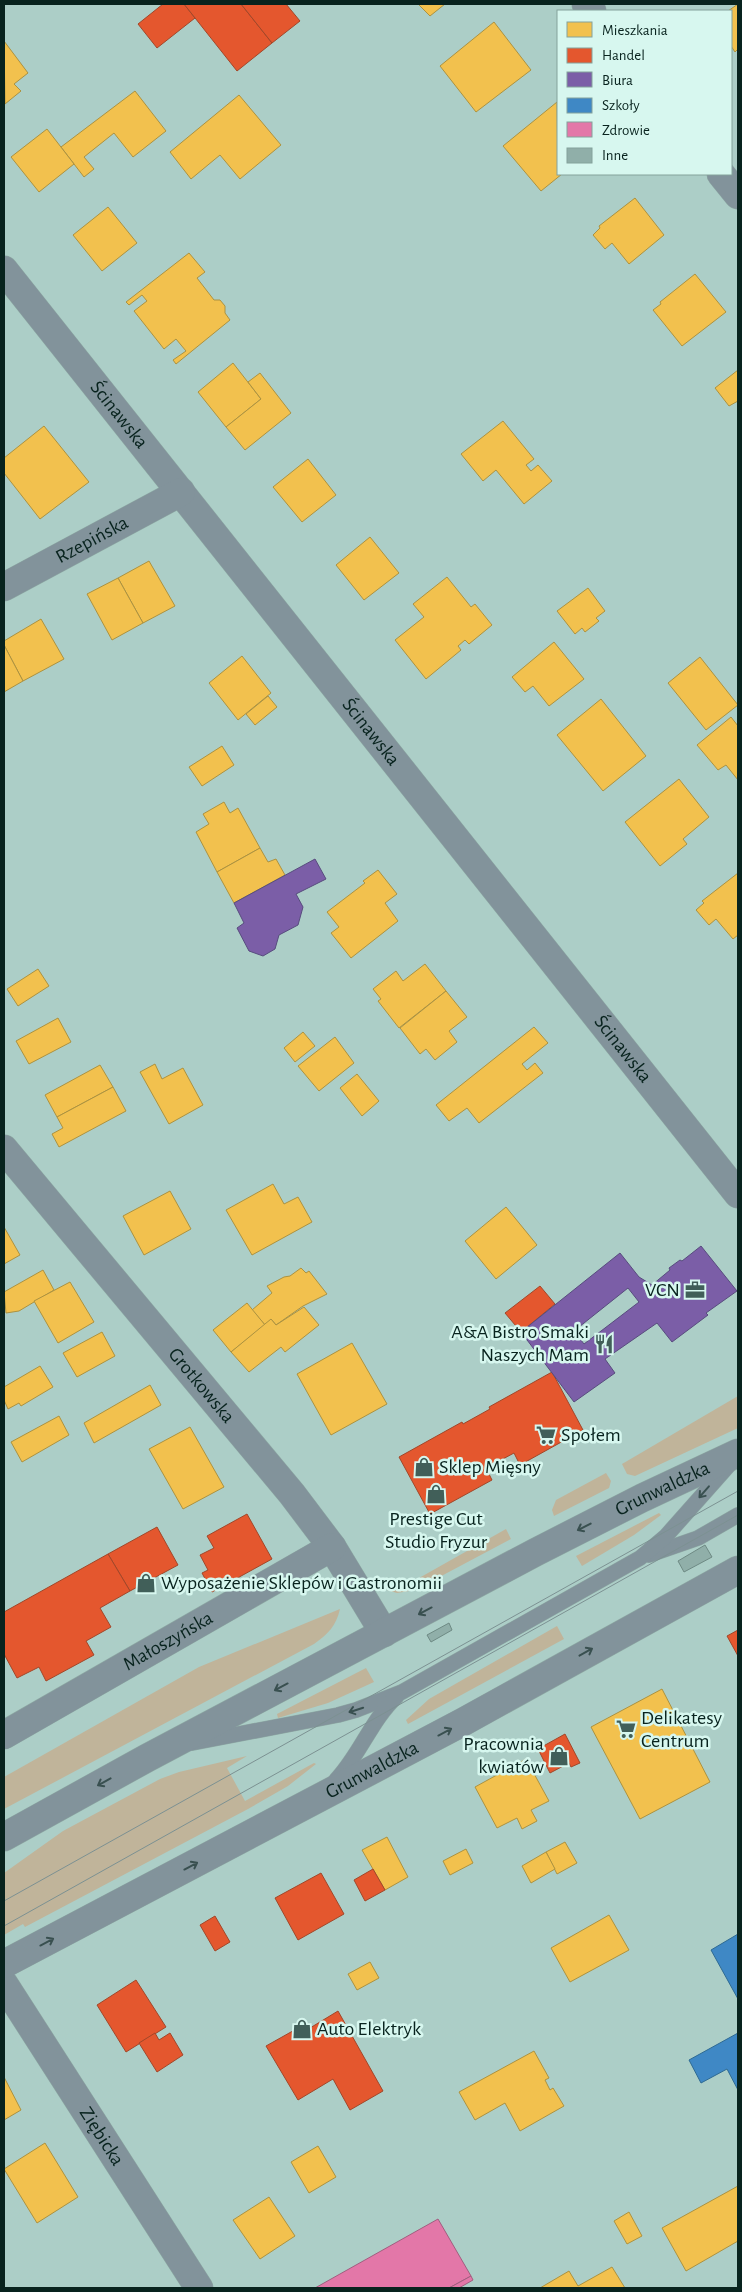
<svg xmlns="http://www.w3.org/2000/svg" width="742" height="2292" viewBox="0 0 742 2292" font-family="'Alegreya Sans',sans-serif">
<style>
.green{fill:#c0b49a}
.homes{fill:#f2c14e;stroke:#ac9240}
.shops{fill:#e4572e;stroke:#a24729}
.offices{fill:#7b5ea7;stroke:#584c7e;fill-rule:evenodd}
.schools{fill:#3f88c5;stroke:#2e6a93}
.health{fill:#e377a8;stroke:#a15e7f}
.building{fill:#90afa9;stroke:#6e8a84}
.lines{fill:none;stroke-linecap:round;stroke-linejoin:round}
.service-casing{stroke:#8ea9a4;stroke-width:16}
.minor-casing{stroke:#8ea9a4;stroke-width:29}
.tertiary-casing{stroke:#8ea9a4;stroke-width:29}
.service{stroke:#82939b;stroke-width:15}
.minor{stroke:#82939b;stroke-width:28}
.tertiary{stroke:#82939b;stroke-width:28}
.tram{stroke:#7c9192;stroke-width:1}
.oneway{stroke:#395050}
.labels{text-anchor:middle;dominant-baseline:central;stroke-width:5;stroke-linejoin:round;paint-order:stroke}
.street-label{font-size:20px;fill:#08231e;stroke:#d7f7ef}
.poi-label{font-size:20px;fill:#08231e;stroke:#d7f7ef;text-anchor:start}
</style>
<rect width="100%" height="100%" fill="#accec7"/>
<g class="green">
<polygon points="738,1396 738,1428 635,1476 627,1474 622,1464"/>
<polygon points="606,1473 611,1481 609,1488 554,1516 552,1510 556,1500"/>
<polygon points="659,1513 661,1515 634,1535 582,1566 576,1556"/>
<polygon points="506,1529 511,1539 415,1590 397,1593 387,1590 412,1582"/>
<path d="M340,1609C336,1626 328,1634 314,1644L4,1809V1777L199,1667Z"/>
<polygon points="557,1626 564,1639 408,1724 406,1720 429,1699"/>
<polygon points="366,1668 374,1682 328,1703 278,1718 277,1714"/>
<polygon points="247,1756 227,1768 245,1801 314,1763 316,1764 288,1786 248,1809 25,1927 23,1924 4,1935 4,1873 63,1831 160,1779 179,1772"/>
</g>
<g class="homes">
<polygon points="418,4 445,4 430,16"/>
<polygon points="738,4 738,49 735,52 731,46 731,11 728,11"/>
<polygon points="494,22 531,70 476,112 440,66"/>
<polygon points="4,41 28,73 14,84 21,91 5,104"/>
<polygon points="135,91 166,131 133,157 114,133 84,157 94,169 84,177 61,147"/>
<polygon points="239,95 281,145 240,179 220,155 191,179 170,152"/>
<polygon points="557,102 558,174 562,174 541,191 503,146"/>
<polygon points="47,129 74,164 39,192 11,157"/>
<polygon points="635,198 664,235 629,264 612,243 605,249 593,235 600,228 599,226"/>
<polygon points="108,207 137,243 102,271 73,235"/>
<polygon points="189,253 205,272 197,278 214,300 220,300 225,306 225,313 230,320 176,364 173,360 186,351 176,339 164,349 134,311 147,301 142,295 129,305 126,302"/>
<polygon points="695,274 726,312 682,346 653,310 661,304 660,302"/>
<polygon points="233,363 261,399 226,427 198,392"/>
<polygon points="738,370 738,401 729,406 715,388"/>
<polygon points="260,373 291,413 245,450 226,427 261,399 248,382"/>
<polygon points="503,421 534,459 526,465 531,471 538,465 552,481 524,504 496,470 483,481 461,454"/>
<polygon points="44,426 89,482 40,519 4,473 4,458"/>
<polygon points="308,459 336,495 302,522 273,487"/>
<polygon points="370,537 399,573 364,600 336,565"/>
<polygon points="149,561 175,606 143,623 118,578"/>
<polygon points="447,577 471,607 475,604 492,625 469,644 465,640 458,646 461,650 426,679 395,640 424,617 413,604"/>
<polygon points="118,578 143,623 112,640 87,594"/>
<polygon points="588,588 605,611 596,618 599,621 585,632 582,628 575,634 557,611"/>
<polygon points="41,619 64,659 23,681 4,645 4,641"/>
<polygon points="554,642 584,679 549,706 533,686 525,692 512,677"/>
<polygon points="4,645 23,681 4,692"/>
<polygon points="242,656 271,693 238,720 209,683"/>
<polygon points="700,657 738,705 706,730 668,683"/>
<polygon points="268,696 277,707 255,725 246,714"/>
<polygon points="601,699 646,756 603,791 557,735"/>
<polygon points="731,717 738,726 738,780 726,765 718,770 697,745"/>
<polygon points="222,746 234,765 202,786 189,767"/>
<polygon points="679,779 709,817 683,839 687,844 660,866 625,822"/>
<polygon points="224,802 230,813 238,808 260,848 217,872 196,832 209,824 203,814"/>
<polygon points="260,848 268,862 276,859 285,875 234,903 217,872"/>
<polygon points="378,870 397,894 385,903 398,921 351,958 331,933 339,927 327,912 365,883 363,881"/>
<polygon points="738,873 738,935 733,939 716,919 709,925 696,910 704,903 702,901"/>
<polygon points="425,964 446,991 399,1028 378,1001 381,999 373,989 396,971 403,981"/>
<polygon points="38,969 49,986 18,1006 7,989"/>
<polygon points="446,991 467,1017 449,1031 457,1042 435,1060 426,1049 420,1054 400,1028"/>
<polygon points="58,1018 71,1042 29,1064 16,1041"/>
<polygon points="534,1027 548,1043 522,1064 527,1070 535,1063 543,1073 479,1123 467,1108 449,1121 436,1105"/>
<polygon points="303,1032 315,1046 295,1062 284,1048"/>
<polygon points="335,1037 354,1063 319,1091 298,1066"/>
<polygon points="155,1064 162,1079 183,1068 203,1105 169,1124 140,1072"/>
<polygon points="100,1065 113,1087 57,1117 45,1095"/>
<polygon points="357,1074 379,1101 362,1116 340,1088"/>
<polygon points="113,1087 126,1111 59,1147 52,1134 63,1128 57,1117"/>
<polygon points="273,1184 284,1204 298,1197 312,1222 252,1255 226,1210"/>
<polygon points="170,1191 191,1229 144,1255 123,1216"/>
<polygon points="506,1207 537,1245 496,1279 465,1241"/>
<polygon points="4,1227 20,1255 4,1264"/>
<polygon points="301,1268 306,1273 309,1271 327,1294 303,1306 276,1325 271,1319 265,1325 252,1310 272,1293 267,1286 284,1277 290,1276"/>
<polygon points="43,1270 54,1290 19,1311 6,1313 4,1292"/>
<polygon points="70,1282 94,1322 58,1343 34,1301"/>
<polygon points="247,1303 265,1325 231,1352 213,1330"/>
<polygon points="304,1307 319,1325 285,1352 281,1347 249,1372 231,1352 271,1319 276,1325"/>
<polygon points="102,1332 115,1356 77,1377 63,1353"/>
<polygon points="352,1343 387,1404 331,1435 297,1374"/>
<polygon points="40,1366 53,1387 21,1406 19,1403 8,1409 4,1400 4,1387"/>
<polygon points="150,1385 161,1405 94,1443 84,1423"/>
<polygon points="59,1416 69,1435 22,1462 11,1442"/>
<polygon points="190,1427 224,1487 183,1509 149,1449"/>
<polygon points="662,1689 710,1782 640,1819 591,1727"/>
<polygon points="526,1759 549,1801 531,1810 537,1821 522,1829 517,1818 497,1828 475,1787"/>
<polygon points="387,1837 408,1877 385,1890 362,1850"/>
<polygon points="565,1842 577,1863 557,1874 546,1852"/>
<polygon points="466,1849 473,1863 450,1875 443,1861"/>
<polygon points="546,1852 555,1869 531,1883 522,1866"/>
<polygon points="609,1915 629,1950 570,1982 551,1948"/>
<polygon points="370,1962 379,1978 357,1990 348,1974"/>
<polygon points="534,2051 549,2078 545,2080 550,2090 553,2088 564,2106 520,2131 505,2103 475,2120 459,2092"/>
<polygon points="4,2077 21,2110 4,2120"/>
<polygon points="45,2143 78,2197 37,2223 4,2169"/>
<polygon points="318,2146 336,2177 309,2193 291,2162"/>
<polygon points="738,2186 738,2241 686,2271 662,2228"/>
<polygon points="269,2197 295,2236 260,2259 233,2220"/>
<polygon points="629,2212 642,2236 627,2244 614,2221"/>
<polygon points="612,2267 625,2288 540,2288 569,2271 578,2286"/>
</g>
<g class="shops">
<polygon points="163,4 184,4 195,18 157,48 138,24"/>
<polygon points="184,4 241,4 272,43 237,71"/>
<polygon points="241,4 286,4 300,21 272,43"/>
<polygon points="540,1286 555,1304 521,1332 505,1313"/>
<polygon points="552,1372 583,1430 520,1465 514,1453 486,1468 492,1480 430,1514 399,1457 462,1422 463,1424 490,1409 489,1407"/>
<polygon points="247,1514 272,1559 212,1592 202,1573 208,1570 200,1555 214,1548 207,1536"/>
<polygon points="157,1527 178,1565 130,1591 108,1554"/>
<polygon points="108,1554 130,1591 100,1608 111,1627 86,1641 94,1655 46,1681 39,1667 17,1678 4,1654 4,1612"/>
<polygon points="738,1630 738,1656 727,1636"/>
<polygon points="565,1734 580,1763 571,1767 569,1763 550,1773 538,1749"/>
<polygon points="373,1869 385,1890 365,1901 354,1880"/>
<polygon points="321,1873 344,1914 298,1940 275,1898"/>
<polygon points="215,1916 230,1942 215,1951 200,1925"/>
<polygon points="136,1980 166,2027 126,2052 97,2005"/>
<polygon points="338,2011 383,2091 350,2110 333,2079 298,2100 266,2046 307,2023 310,2028"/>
<polygon points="155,2033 159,2040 170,2033 183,2055 157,2072 139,2043"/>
</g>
<g class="offices">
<polygon points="315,859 326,879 296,894 303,907 298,925 279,935 275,949 263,956 249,951 237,928 244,923 234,903"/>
<path d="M701,1246L737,1291L706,1313L708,1315L672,1342L657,1323L605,1359L615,1373L574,1402L521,1332L620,1253L639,1277L652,1285L670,1270L669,1268L680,1260L682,1261ZM628,1288L639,1302L584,1344L574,1331Z"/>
</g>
<g class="schools">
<polygon points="738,1934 738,1999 711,1950"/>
<polygon points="738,2033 738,2090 727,2069 701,2083 689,2060"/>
</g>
<g class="health">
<polygon points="438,2219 471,2276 449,2288 315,2288"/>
<polygon points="471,2276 473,2280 459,2288 449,2288"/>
</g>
<g class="building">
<polygon points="705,1545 712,1557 684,1572 678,1561"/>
<polygon points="449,1623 452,1630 431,1642 427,1635"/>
</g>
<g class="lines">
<defs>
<g id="service">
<polyline points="649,1555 698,1538 738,1515"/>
<polyline points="192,1743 338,1715 356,1710 402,1692 640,1558 666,1536 729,1465"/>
<path d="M336,1780C360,1755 371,1720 397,1696"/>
</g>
<g id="minor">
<polyline points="586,4 592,11"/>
<polyline points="721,174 738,195"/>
<path id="s1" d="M4,270L738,1194"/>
<path id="s2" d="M4,587L181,492"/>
<path id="s3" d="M4,1149L292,1494L332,1547L384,1633"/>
<path id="s4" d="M4,1735L332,1547"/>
<path id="s5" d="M4,1984L199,2288"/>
</g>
<g id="tertiary">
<path id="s6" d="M4,1837L147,1758L536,1552L642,1498L738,1453"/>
<path id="s7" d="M4,1964L463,1722L738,1570"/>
</g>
</defs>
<use href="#service" class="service-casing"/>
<use href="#minor" class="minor-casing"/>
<use href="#tertiary" class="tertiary-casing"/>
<use href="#service" class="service"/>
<use href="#minor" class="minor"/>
<use href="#tertiary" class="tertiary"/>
<g class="tram">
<polyline points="4,1901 738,1491"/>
<polyline points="4,1926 738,1515"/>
</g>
</g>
<defs><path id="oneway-shaft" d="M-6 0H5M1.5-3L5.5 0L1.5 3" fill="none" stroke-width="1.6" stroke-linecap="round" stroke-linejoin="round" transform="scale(1.25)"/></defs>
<g class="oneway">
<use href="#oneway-shaft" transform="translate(704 1492) rotate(131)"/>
<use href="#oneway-shaft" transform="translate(584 1527) rotate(153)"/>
<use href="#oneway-shaft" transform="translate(425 1611) rotate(152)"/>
<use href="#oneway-shaft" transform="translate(586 1652) rotate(-29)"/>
<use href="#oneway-shaft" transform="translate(281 1687) rotate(152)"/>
<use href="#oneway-shaft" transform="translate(356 1710) rotate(162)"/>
<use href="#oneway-shaft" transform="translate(445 1732) rotate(-28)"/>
<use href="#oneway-shaft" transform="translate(104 1782) rotate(151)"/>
<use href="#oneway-shaft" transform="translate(191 1866) rotate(-28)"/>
<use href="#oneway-shaft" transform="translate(47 1942) rotate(-28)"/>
</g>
<defs>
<symbol id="office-bare" viewBox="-9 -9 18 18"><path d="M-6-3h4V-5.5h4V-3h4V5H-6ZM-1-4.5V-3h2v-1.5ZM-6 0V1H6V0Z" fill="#415f59" stroke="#d7f7ef" stroke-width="2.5" paint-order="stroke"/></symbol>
<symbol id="restaurant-bare" viewBox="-9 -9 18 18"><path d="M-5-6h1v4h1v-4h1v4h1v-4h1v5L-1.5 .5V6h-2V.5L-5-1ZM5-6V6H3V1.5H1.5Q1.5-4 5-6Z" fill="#415f59" stroke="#d7f7ef" stroke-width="2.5" paint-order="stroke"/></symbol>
<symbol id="supermarket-bare" viewBox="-9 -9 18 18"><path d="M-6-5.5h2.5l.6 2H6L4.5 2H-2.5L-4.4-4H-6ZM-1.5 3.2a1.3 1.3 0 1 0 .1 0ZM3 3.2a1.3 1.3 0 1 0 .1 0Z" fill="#415f59" stroke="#d7f7ef" stroke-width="2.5" paint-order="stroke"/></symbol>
<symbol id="shop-bare" viewBox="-9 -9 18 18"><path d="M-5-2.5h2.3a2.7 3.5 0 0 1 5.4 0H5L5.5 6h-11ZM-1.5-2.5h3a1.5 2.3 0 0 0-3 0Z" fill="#415f59" stroke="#d7f7ef" stroke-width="2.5" paint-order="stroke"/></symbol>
</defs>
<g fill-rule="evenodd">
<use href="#office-bare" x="681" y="1276" width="28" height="28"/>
<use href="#restaurant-bare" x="590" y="1330" width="28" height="28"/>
<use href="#supermarket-bare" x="532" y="1421" width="28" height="28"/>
<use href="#shop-bare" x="410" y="1453" width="28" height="28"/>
<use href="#shop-bare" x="422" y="1480" width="28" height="28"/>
<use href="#shop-bare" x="132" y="1569" width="28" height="28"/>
<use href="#supermarket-bare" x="612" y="1715" width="28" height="28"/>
<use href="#shop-bare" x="545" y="1742" width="28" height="28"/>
<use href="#shop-bare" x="288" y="2015" width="28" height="28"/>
</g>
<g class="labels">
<g class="street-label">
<text stroke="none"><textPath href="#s1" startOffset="185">Ścinawska</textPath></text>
<text stroke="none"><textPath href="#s2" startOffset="100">Rzepińska</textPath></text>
<text stroke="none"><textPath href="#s1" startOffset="590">Ścinawska</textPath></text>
<text stroke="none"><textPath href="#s1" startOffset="995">Ścinawska</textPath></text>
<text stroke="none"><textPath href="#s3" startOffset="308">Grotkowska</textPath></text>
<text stroke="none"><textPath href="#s6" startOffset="745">Grunwaldzka</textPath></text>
<text stroke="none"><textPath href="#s4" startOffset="189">Małoszyńska</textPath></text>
<text stroke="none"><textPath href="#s7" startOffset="416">Grunwaldzka</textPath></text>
<text stroke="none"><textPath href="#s5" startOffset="181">Ziębicka</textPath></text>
</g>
<g class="poi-label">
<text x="680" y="1290" text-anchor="end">VCN</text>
<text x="589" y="1332" text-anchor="end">A&amp;A Bistro Smaki<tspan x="589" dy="23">Naszych Mam</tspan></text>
<text x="561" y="1435">Społem</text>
<text x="439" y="1467">Sklep Mięsny</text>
<text x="436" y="1519" text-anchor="middle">Prestige Cut<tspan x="436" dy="23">Studio Fryzur</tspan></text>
<text x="161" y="1583">Wyposażenie Sklepów i Gastronomii</text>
<text x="641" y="1718">Delikatesy<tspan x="641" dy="23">Centrum</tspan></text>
<text x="544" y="1744" text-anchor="end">Pracownia<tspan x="544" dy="23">kwiatów</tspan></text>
<text x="317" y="2029">Auto Elektryk</text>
</g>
</g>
<rect width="742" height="2292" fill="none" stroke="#08231e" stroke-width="10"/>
<rect x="557" y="10" width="175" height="165" fill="#d7f7ef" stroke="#84a29b"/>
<rect x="567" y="22" width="25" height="15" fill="#f2c14e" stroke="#84a29b"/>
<text x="602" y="35" font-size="15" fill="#08231e">Mieszkania</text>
<rect x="567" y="48" width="25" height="15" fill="#e4572e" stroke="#84a29b"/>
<text x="602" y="60" font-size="15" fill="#08231e">Handel</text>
<rect x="567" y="72" width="25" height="15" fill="#7b5ea7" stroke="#84a29b"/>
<text x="602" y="85" font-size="15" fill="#08231e">Biura</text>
<rect x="567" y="98" width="25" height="15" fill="#3f88c5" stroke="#84a29b"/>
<text x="602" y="110" font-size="15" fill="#08231e">Szkoły</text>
<rect x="567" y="122" width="25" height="15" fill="#e377a8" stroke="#84a29b"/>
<text x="602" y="135" font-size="15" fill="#08231e">Zdrowie</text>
<rect x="567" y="148" width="25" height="15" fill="#90afa9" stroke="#84a29b"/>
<text x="602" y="160" font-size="15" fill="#08231e">Inne</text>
</svg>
